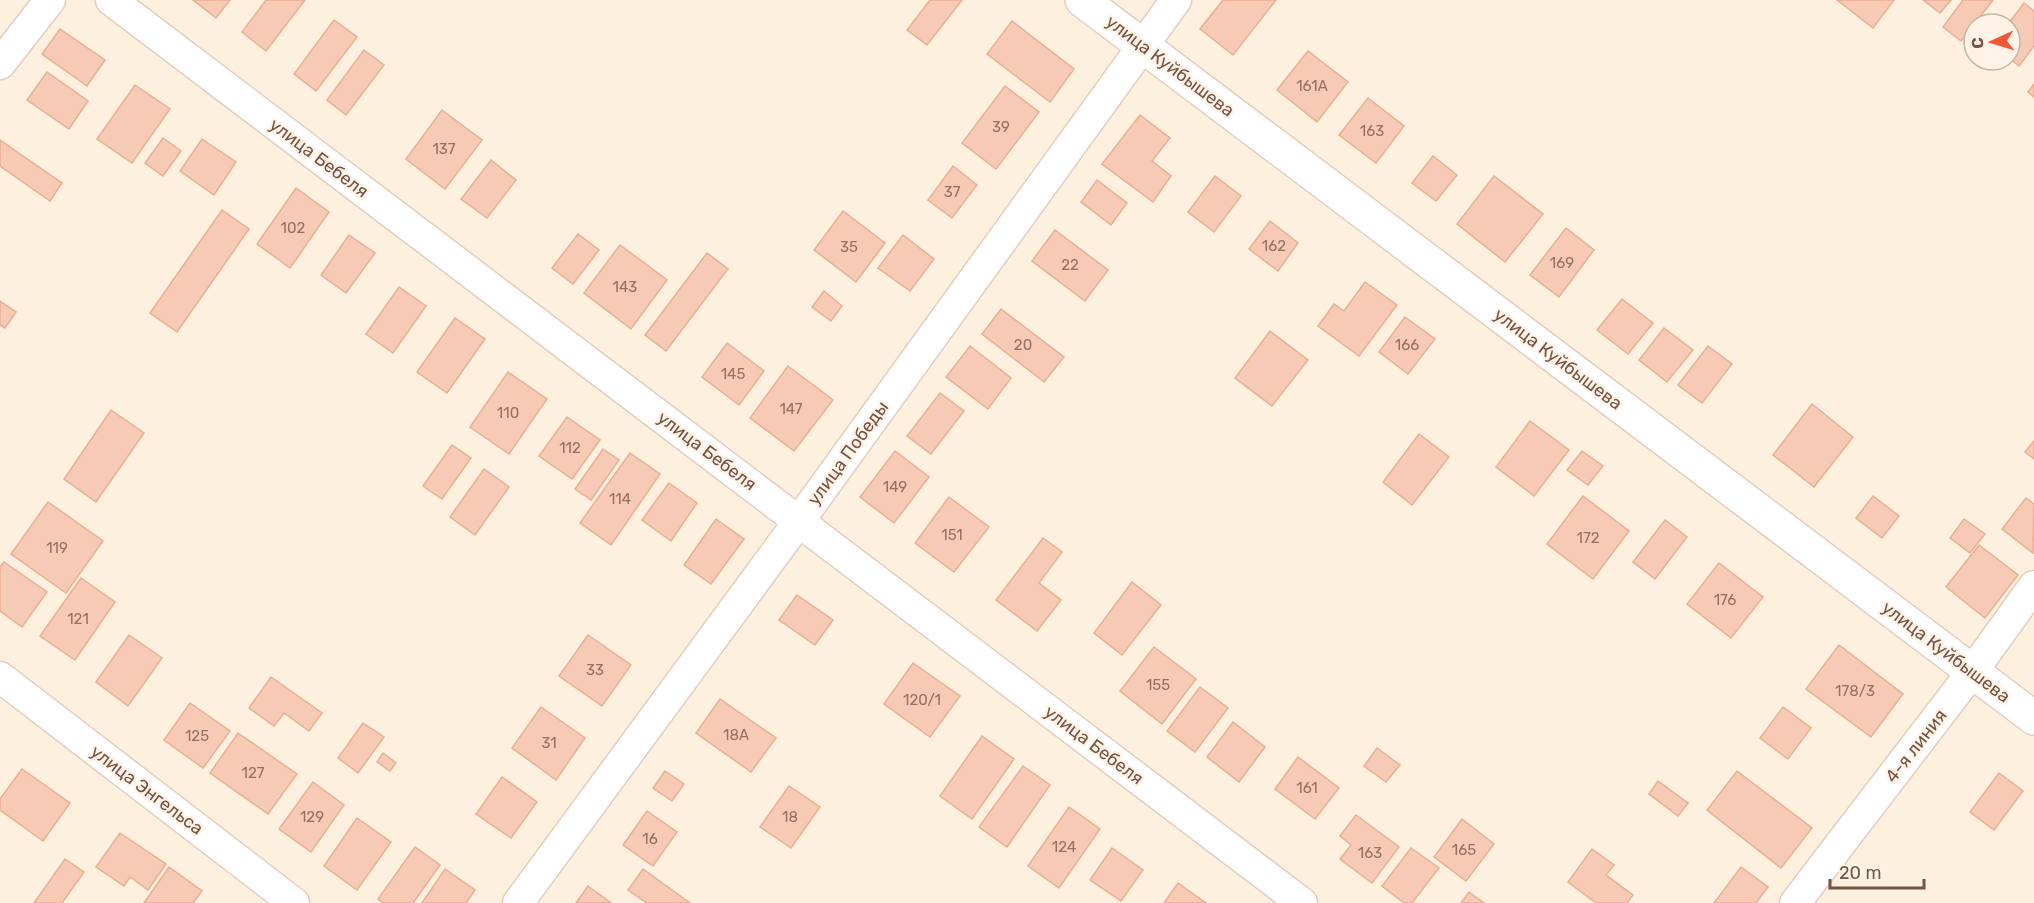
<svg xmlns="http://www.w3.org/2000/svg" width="2034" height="903" viewBox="0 0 2034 903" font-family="Rubik,sans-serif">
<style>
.building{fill:#f6cab4;stroke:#eaaf93;stroke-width:1.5}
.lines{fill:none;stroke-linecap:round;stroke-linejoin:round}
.minor-casing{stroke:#e5cdbd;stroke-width:33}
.tertiary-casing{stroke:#e5cdbd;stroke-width:36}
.minor{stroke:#fff;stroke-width:30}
.tertiary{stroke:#fff;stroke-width:33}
.labels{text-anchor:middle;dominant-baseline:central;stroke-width:5;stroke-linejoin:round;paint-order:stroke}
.number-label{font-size:15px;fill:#967161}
.street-label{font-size:18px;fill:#765345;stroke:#fff4e7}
</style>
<rect width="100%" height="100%" fill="#fef0df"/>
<g class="building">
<polygon points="193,0 230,0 216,18"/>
<polygon points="266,0 305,0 266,51 242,32"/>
<polygon points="930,0 962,0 927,45 907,30"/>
<polygon points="1223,0 1276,0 1233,55 1200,29"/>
<polygon points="1837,0 1894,0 1873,28"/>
<polygon points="1923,0 1951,0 1940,13"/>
<polygon points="1963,0 1993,0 1961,41 1943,27"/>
<polygon points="2024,3 2034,11 2034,46 2019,66 2010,59 2010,24 2008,24"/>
<polygon points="334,20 357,37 316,91 294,74"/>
<polygon points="1012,21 1074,69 1050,102 987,54"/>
<polygon points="60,29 105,60 87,86 42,54"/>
<polygon points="364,50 384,65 346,115 327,100"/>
<polygon points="1308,51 1348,82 1317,122 1277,90"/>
<polygon points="47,72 88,101 69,129 27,100"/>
<polygon points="2034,84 2034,97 2028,92"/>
<polygon points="135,85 170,109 132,163 97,139"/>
<polygon points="1005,86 1039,112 996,169 962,143"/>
<polygon points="1368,98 1404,126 1376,163 1339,135"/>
<polygon points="442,110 482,140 445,189 406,159"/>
<polygon points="1140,115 1170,138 1152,161 1171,176 1153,202 1102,164"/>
<polygon points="163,138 181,151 163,176 145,163"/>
<polygon points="202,139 236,162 214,195 180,171"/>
<polygon points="0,140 62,183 50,201 0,166"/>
<polygon points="1433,156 1457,175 1436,201 1412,183"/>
<polygon points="491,160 516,180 487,218 461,199"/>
<polygon points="953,166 977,185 952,218 928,200"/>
<polygon points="1215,176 1241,196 1214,232 1188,212"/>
<polygon points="1494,176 1543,214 1505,262 1457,224"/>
<polygon points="1097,180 1127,203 1111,225 1081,202"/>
<polygon points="296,188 329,212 290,268 257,244"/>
<polygon points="222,210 249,229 177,332 150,313"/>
<polygon points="843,211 885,243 856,282 814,250"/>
<polygon points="1270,221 1298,243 1278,271 1249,249"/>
<polygon points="1566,228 1594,250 1559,297 1530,275"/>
<polygon points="1055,230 1108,270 1085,301 1032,261"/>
<polygon points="578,234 599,250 573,284 552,268"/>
<polygon points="349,235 375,253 346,293 321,275"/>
<polygon points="903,235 934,259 910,291 878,268"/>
<polygon points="620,245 667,280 631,329 584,293"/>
<polygon points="707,253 728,269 666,351 645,335"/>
<polygon points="1365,282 1397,305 1359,356 1318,326 1334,304 1344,311"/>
<polygon points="399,287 426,306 393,353 366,334"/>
<polygon points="824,291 842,306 831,321 812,307"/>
<polygon points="1622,299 1653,323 1628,354 1597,330"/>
<polygon points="0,301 16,312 5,328 0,325"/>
<polygon points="1001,309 1064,357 1044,382 982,334"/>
<polygon points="1405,317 1435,339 1408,374 1379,352"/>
<polygon points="455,318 485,339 447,393 417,372"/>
<polygon points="1664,328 1693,350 1667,382 1639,360"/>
<polygon points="1270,331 1308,360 1272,406 1235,378"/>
<polygon points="727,343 764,371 739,405 702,377"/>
<polygon points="970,346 1011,378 988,409 946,377"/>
<polygon points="1708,346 1732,364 1702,403 1678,385"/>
<polygon points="788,366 833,400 794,451 750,418"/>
<polygon points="508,372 547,399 509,454 470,427"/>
<polygon points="940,393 964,411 931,454 907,436"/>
<polygon points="1812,404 1853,437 1814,487 1773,455"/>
<polygon points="111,410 144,433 96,502 64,479"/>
<polygon points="567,417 600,440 572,479 539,456"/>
<polygon points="1530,421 1569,450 1534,496 1496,467"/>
<polygon points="1419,434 1449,457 1412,505 1383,482"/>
<polygon points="2034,441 2034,459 2025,452"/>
<polygon points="452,445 471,458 442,499 423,486"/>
<polygon points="603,449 619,460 591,500 575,489"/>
<polygon points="895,451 929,477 894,523 860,497"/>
<polygon points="1582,451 1603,466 1588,485 1567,470"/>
<polygon points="630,453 660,474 611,545 580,523"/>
<polygon points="484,469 509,487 475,535 450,517"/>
<polygon points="669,483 697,503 671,541 642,520"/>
<polygon points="1583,496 1629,531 1593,579 1547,544"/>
<polygon points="1873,496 1899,516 1882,538 1856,518"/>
<polygon points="949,497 989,527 954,572 915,543"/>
<polygon points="2026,498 2034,504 2033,553 2002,529"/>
<polygon points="48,502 103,541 66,593 11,554"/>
<polygon points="716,519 744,539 711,584 684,565"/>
<polygon points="1964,519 1985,534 1970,553 1950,538"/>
<polygon points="1665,520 1687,537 1655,579 1633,562"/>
<polygon points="1043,538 1062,552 1039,583 1061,600 1037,631 996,600"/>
<polygon points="1979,545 2018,575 1985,618 1946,587"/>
<polygon points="4,562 47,592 22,627 0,611 0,567"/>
<polygon points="1719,563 1763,597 1731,638 1687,604"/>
<polygon points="81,578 115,602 75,660 40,636"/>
<polygon points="1132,582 1161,605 1122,655 1094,633"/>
<polygon points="797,595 833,620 815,645 779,620"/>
<polygon points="129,635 162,658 128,706 96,682"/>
<polygon points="588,635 631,665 602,706 559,676"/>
<polygon points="1839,645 1903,694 1871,737 1806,689"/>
<polygon points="1154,647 1196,679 1162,724 1120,691"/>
<polygon points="913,663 960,696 930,737 884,704"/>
<polygon points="271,677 322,713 309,731 284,713 274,726 249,708"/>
<polygon points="1200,687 1228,708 1195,752 1167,731"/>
<polygon points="720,699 776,738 751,772 696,733"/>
<polygon points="190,703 230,731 203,768 164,740"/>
<polygon points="541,707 585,738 556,780 512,748"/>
<polygon points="1783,707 1811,728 1788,759 1760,738"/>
<polygon points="1233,722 1265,747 1239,782 1207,757"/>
<polygon points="363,723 384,737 358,773 338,758"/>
<polygon points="238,733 297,774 268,814 210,773"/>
<polygon points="982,736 1014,759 972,819 940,796"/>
<polygon points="1377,748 1400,765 1386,782 1364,766"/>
<polygon points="383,753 396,763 390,771 377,762"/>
<polygon points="1298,757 1339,788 1315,819 1275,789"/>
<polygon points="1023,766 1050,785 1007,847 979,827"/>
<polygon points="22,769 70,803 43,841 0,810 0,799"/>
<polygon points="665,771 684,784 672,801 653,788"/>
<polygon points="1737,771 1812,828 1781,868 1707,810"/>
<polygon points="1999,773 2023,791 1994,830 1970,812"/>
<polygon points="502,777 537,802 511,838 476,814"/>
<polygon points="1658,781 1688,803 1678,816 1649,794"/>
<polygon points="313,782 344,805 311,852 279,829"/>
<polygon points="789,786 820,807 791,848 760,827"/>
<polygon points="1069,807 1100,829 1059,888 1028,866"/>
<polygon points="647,811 677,832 653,866 623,845"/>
<polygon points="1356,815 1399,847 1372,883 1340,859 1351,845 1340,836"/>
<polygon points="357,818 391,842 357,890 324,866"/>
<polygon points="1462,819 1494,844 1466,881 1434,857"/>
<polygon points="120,833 166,864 148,890 130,877 124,886 96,867"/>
<polygon points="415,847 440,865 413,903 383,903 378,899"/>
<polygon points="1112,848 1143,870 1121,901 1090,880"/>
<polygon points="1411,848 1439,868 1412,903 1404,903 1382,886"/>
<polygon points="1592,849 1614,865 1606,875 1633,895 1627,903 1596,903 1568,882"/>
<polygon points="65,859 84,872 62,903 34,903"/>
<polygon points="169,867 202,891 193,903 144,903"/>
<polygon points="1741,867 1768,887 1756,903 1714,903"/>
<polygon points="445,869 475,890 466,903 422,903"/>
<polygon points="643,869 690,903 647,903 628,890"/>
<polygon points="1178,883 1206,903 1164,903"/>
<polygon points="588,886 611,903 576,903"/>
<polygon points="1469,892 1484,903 1461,903"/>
</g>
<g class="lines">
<defs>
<g id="minor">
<polyline points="111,0 1302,903"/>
<polyline points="0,64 50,0"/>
<polyline points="0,677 294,903"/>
<polyline points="518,903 799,521 1176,0"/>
<polyline points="1795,903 1972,672 2034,586"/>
</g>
<polyline id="tertiary" points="1082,0 2034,718"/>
</defs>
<use href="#minor" class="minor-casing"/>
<use href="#tertiary" class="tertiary-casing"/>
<use href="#minor" class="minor"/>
<use href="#tertiary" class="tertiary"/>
</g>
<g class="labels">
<g class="number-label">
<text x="1312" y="86">161А</text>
<text x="1001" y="127">39</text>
<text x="1372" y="131">163</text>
<text x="444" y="149">137</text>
<text x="952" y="192">37</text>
<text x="293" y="228">102</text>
<text x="1274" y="246">162</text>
<text x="849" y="247">35</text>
<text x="1562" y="263">169</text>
<text x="1070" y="265">22</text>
<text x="625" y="287">143</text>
<text x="1023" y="345">20</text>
<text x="1407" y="345">166</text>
<text x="733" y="374">145</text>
<text x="791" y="409">147</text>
<text x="508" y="413">110</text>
<text x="570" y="448">112</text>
<text x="895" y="487">149</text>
<text x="620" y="499">114</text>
<text x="952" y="535">151</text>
<text x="1588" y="538">172</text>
<text x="57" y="548">119</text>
<text x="1725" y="600">176</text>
<text x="78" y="619">121</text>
<text x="595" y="670">33</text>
<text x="1158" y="685">155</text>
<text x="1855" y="691">178/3</text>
<text x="922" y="700">120/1</text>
<text x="736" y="735">18А</text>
<text x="197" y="736">125</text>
<text x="549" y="743">31</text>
<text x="253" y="773">127</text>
<text x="1307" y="788">161</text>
<text x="312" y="817">129</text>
<text x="790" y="817">18</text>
<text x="650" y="839">16</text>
<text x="1064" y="847">124</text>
<text x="1464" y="850">165</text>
<text x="1370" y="853">163</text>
</g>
<g class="street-label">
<text transform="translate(1170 66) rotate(37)">улица Куйбышева</text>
<text transform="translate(319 158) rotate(37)">улица Бебеля</text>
<text transform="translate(1558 359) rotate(37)">улица Куйбышева</text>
<text transform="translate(707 451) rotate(37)">улица Бебеля</text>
<text transform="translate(848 453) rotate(-54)">улица Победы</text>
<text transform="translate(1946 652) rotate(37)">улица Куйбышева</text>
<text transform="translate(1094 745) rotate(37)">улица Бебеля</text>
<text transform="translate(1916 746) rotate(-52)">4-я линия</text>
<text transform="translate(147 790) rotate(37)">улица Энгельса</text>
</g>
</g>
<g transform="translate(1992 42) rotate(266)"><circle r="28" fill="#fff4e7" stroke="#c8b4a6" stroke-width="1.5"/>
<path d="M0-4.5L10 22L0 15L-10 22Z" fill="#f35739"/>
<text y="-9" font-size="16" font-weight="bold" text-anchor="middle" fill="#765345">С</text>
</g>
<path d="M1830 879v9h94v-9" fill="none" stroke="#765345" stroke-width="3"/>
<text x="1839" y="879" font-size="18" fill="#765345" stroke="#fff4e7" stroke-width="4.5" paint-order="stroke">20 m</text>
</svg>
